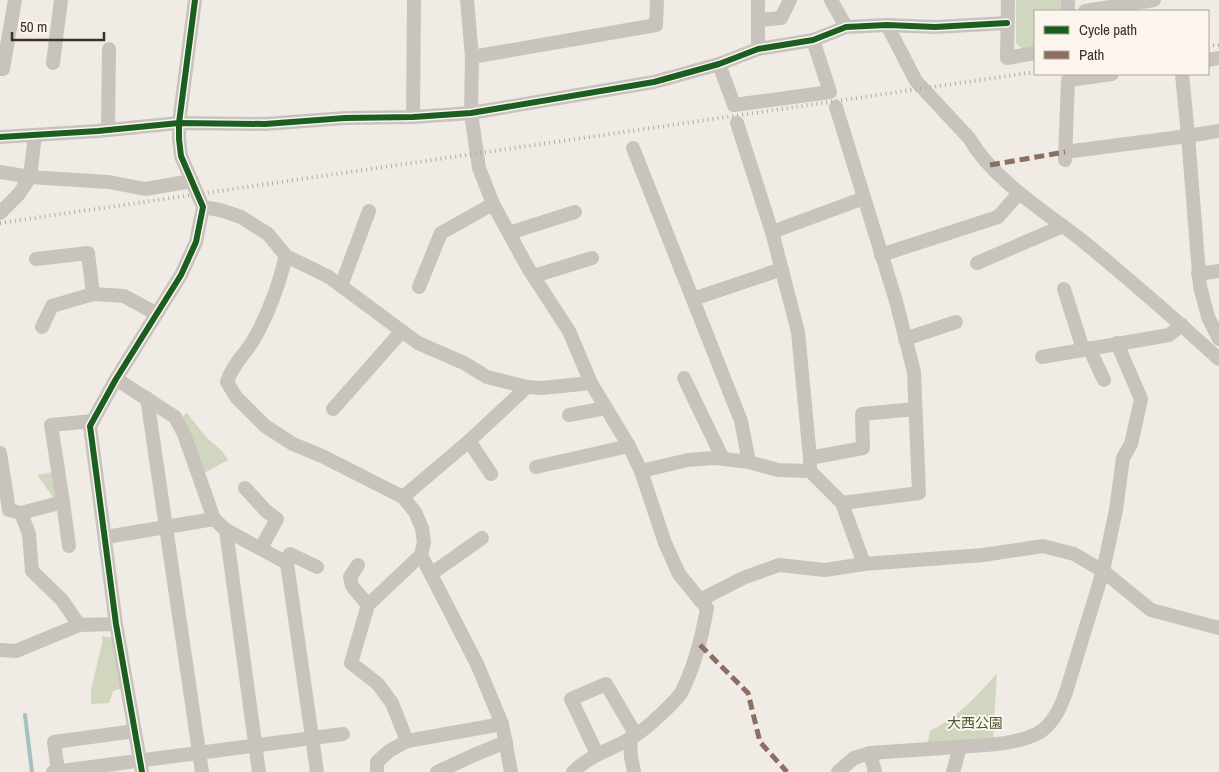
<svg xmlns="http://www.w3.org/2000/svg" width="1219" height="772" viewBox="0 0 1219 772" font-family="'Archivo Narrow','Noto Sans JP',sans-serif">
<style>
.green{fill:#d1d6bf}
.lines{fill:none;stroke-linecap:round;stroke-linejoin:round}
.stream{stroke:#a1c2c1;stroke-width:4}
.minor{stroke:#c9c3be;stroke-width:14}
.rail{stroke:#b1aca8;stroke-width:4;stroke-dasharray:1 4;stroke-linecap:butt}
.quiet{stroke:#8d6e63;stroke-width:5;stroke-dasharray:10 5;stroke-linecap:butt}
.cycleway-casing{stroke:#fbf5ee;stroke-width:9}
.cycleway{stroke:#1b5e20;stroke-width:6}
.labels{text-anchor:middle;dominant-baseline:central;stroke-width:4;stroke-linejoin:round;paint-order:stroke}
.park-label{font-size:14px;fill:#4a5a2e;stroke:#fbf5ee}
</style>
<rect width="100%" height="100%" fill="#f0ebe5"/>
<g class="green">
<polygon points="1016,0 1063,0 1063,11 1035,11 1035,47 1022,49 1016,43"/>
<polygon points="187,413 206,437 222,451 228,460 204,473 183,416"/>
<polygon points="53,472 56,501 37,475"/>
<polygon points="102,636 115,638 122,688 113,691 109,703 91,704 91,690 102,643"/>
<path d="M997,673L993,739L927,746L930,731C957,717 977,697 997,673Z"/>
</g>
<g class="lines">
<polyline class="stream" points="25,715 32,772"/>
<g class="minor">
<polyline points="467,0 472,57 471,113 479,168 493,204 528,268 569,331 591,383 629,446 641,471 665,543 679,574 700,600"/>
<polyline points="831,0 846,27"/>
<polyline points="1008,0 1007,58 1035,53"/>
<polyline points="1068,11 1068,0"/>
<polyline points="1085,11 1154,0"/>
<polyline points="758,20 781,18 790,0"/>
<path d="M887,25L916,81L969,138C993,180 1047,213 1084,242C1130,280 1175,319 1219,359"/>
<polyline points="758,49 758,0"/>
<polyline points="472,57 656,25 657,0"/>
<polyline points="1208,60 1219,58"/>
<polyline points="53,63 61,0"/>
<polyline points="719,64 734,105 830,92 813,40"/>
<polyline points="0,69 3,69 15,0"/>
<polyline points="836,107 896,301 914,372 919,493 842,503"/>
<polyline points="413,117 414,0"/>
<polyline points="737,123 772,232 798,332 810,458 810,471"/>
<polyline points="108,130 109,49"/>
<polyline points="1219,131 1188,136 1200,286 1208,317 1219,339"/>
<polyline points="0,137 98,131 179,123 265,124 345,118 413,117 471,113 654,82 719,64 758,49 813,40 846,27 887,25 935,27 1007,23"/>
<polyline points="633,148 741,421 749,462"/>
<polyline points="1065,152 1188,136 1182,74"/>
<polyline points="1065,160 1068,80 1112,74"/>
<polyline points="0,172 30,177 109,182 145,189 192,181"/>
<polyline points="203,207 220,210 241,217 268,234 286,256 329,277 418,343 464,363 487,377 527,387 542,388 591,383"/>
<polyline points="0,213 19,194 30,177 35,135"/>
<polyline points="772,232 864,198"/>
<polyline points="509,233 575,212"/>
<polyline points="881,255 998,217 1019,193"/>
<path d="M286,256C279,284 269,313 254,339C245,355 233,363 227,382L236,397L265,426L293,444L322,456L403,497L415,512L422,528L424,542L421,555L368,605"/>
<polyline points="36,259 88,253 93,294"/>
<polyline points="977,263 1063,226"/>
<polyline points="1198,274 1219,271"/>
<polyline points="534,276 592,258"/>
<polyline points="341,286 369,211"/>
<polyline points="419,287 441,233 493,204"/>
<polyline points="1064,289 1083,349"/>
<polyline points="693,299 782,269"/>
<polyline points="42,327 52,306 93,294 124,296 157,314"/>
<polyline points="905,339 956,322"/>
<polyline points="1089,348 1104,380"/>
<polyline points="1042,357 1169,335 1182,325"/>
<polyline points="684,378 723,459"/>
<polyline points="116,379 175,417 184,434 214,519"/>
<polyline points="147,398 202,772"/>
<polyline points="333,409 402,331"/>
<polyline points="569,415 606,408"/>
<polyline points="93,421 51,425 63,502 21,513 29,534 32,571 62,600 79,625 116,624"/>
<polyline points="469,441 491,474"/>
<polyline points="0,453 9,510 21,513"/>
<polyline points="810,458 863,448 862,414 915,409"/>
<polyline points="536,467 629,446"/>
<polyline points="641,471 688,460 716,458 749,462 778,470 810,471 842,503 864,564"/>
<polyline points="245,488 266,511 277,519 261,548"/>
<polyline points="403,497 469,441 527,387"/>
<polyline points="63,502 69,546"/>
<polyline points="226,530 259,772"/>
<polyline points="106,537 214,519 226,530 287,563"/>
<polyline points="421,555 477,664 502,724 511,772"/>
<polyline points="358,565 350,577 352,586 368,605 351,663 378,684 392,703 407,741"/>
<polyline points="317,567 290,554 287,563 317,772"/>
<polyline points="431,574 482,538"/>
<polyline points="0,650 16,651 79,625"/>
<polyline points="630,738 631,757 634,772"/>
<polyline points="870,753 875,772"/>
<polyline points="597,754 571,699 606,684 636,735"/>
<polyline points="58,771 54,742 135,731"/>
<polyline points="53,772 343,734"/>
<polyline points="142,772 116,624 90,426 116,379 181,275 196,242 203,207 181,156 179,139 179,123 195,0"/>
<polyline points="377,772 377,762 389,751 407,741 502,724"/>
<polyline points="437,772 474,755 506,742"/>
<path d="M573,772C592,753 615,749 636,735C646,729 675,702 681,693C695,666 702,637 707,608L700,600L743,578L779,565L825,570L864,564L983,555L1043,546L1074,554L1103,571L1151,610L1219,628"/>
<path d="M838,772L854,758L870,753C899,751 928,749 958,747C982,745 1018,745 1040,732C1054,723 1061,707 1066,692L1103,571L1116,510L1123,458L1131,444L1141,399L1117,343"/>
<polyline points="953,772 960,747"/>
</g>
<g class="rail">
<polyline points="1208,46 1219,45"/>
<polyline points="0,223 1035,72"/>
</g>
<g class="quiet">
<polyline points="990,165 1065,152"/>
<polyline points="700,645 748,693 760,742 787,772"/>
</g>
<defs>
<g id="cycleway">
<polyline points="0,137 98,131 179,123 265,124 345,118 413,117 471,113 654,82 719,64 758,49 813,40 846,27 887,25 935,27 1007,23"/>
<polyline points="142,772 116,624 90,426 116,379 181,275 196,242 203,207 181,156 179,139 179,123 195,0"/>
</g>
</defs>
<use href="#cycleway" class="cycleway-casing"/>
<use href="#cycleway" class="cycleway"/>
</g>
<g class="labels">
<g class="park-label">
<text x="975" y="723">大西公園</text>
</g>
</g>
<rect x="1034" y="10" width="175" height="65" fill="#fbf5ee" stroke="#aea6a0"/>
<rect x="1044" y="26" width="25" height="8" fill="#1b5e20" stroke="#aea6a0"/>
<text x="1079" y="35" font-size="15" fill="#3b302b">Cycle path</text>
<rect x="1044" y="51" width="25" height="8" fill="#8d6e63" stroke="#aea6a0"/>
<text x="1079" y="60" font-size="15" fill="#3b302b">Path</text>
<path d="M12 32v8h92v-8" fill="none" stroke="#3b302b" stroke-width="2.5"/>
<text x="20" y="32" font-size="15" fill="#3b302b" stroke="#fbf5ee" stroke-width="4" paint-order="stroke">50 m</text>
</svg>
